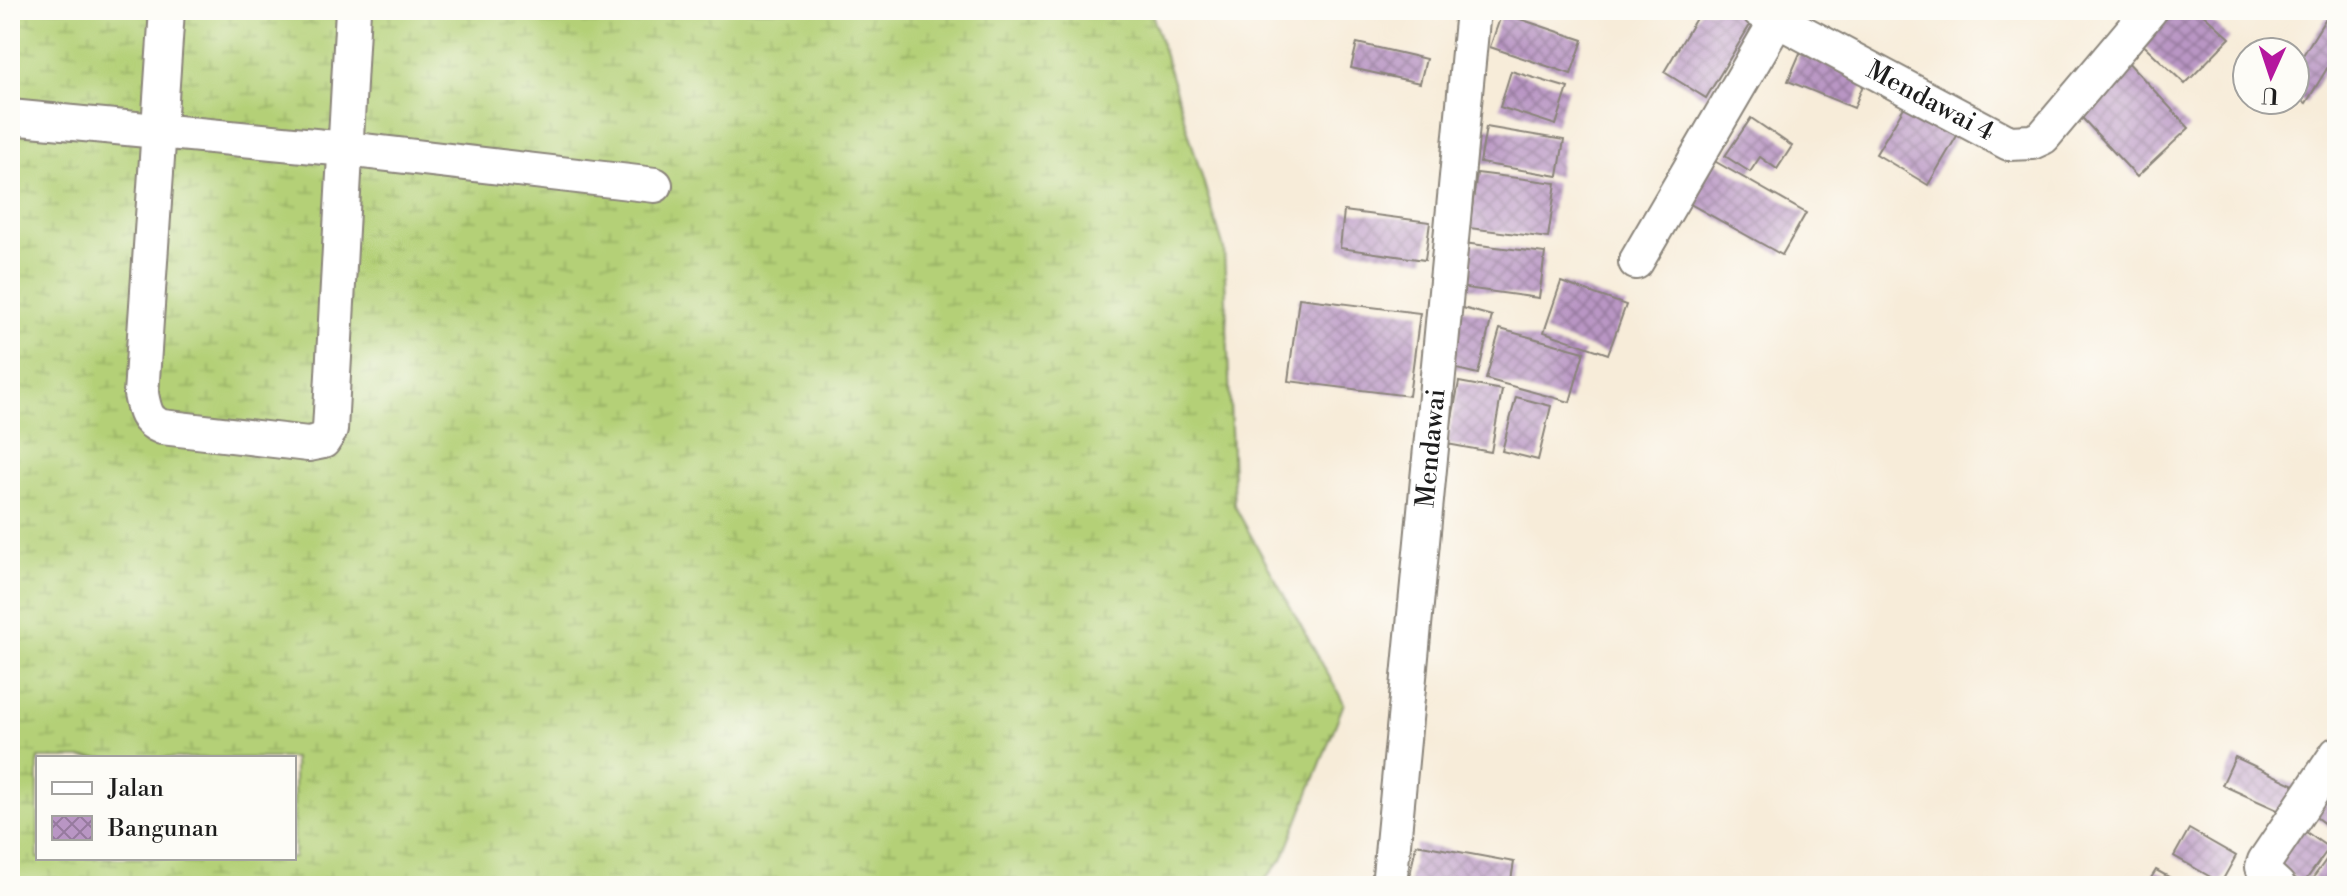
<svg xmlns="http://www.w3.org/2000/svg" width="2347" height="896" viewBox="0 0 2347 896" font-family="'Libre Bodoni',serif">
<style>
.wetland{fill:url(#wetland-marsh);stroke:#68764a;stroke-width:2;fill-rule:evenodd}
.building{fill:url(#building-cross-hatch)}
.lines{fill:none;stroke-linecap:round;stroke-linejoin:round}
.street-casing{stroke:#8a847a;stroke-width:38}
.street{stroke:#fff;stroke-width:34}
.labels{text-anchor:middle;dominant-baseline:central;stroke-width:6;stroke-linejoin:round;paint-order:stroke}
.street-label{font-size:26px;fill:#1c1c1c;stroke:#fdfcf7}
</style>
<defs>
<pattern id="wetland-marsh" width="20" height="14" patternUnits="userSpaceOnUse" patternTransform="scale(2)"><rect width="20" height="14" fill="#b4d077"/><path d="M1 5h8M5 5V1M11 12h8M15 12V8" fill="none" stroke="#9ab266"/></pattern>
<pattern id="building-cross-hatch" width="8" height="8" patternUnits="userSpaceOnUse" patternTransform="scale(2)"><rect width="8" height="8" fill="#b996c4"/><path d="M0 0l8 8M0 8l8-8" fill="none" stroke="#967a9e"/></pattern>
</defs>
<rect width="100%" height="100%" fill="#fdfcf7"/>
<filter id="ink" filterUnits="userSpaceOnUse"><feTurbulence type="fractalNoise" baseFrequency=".0125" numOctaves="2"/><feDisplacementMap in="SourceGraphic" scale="16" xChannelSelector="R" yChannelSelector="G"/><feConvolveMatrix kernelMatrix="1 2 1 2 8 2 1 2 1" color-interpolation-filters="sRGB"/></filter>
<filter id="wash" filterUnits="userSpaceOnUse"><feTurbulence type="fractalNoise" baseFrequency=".006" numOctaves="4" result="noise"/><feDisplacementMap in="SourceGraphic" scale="32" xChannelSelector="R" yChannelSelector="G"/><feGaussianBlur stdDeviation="1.8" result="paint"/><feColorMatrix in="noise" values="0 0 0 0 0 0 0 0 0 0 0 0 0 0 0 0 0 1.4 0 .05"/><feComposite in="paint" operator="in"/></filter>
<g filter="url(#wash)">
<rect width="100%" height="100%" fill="#f7ecd9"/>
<path class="wetland" d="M10,10H1151L1224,249L1234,505L1344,703L1284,857L1260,886H10ZM38,758H294V858H38Z"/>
<g id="blocks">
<g class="building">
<polygon points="1701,10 1736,10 1753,20 1706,98 1664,72"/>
<polygon points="2161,10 2199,10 2230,38 2185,84 2135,37"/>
<polygon points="2331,10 2337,10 2337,52 2306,103 2295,96 2295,68"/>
<polygon points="1502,13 1583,40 1571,74 1490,47"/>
<polygon points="1357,43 1426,59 1420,83 1351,68"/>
<polygon points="1800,53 1865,80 1854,108 1788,81"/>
<polygon points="2125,59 2189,128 2137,177 2072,107"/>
<polygon points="1511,71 1568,88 1556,125 1500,107"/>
<polygon points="1906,104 1958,134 1928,185 1876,154"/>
<polygon points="1751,118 1792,146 1777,169 1760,157 1750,172 1725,156"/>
<polygon points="1486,127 1564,140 1558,176 1480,163"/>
<polygon points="1709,158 1806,213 1782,255 1685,201"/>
<polygon points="1477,173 1556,183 1548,238 1469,228"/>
<polygon points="1344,211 1430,222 1425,260 1340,248"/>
<polygon points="1463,243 1545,253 1539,298 1458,287"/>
<polygon points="1561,282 1626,305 1608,354 1544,332"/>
<polygon points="1299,298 1420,313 1409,396 1288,381"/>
<polygon points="1459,307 1492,316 1478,374 1444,366"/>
<polygon points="1500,329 1584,352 1570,402 1486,379"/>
<polygon points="1459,382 1502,390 1491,452 1447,444"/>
<polygon points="1516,397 1551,406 1538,460 1502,451"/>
<polygon points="2235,757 2297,786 2284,813 2222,785"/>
<polygon points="2337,768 2337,833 2305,809"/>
<polygon points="2299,827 2329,848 2303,884 2273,862"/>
<polygon points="2189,829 2236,856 2221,883 2174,856"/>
<polygon points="1416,844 1514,862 1510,886 1408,886"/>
<polygon points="2337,845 2337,886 2307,886"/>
<polygon points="2156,870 2185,886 2146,886"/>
</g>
</g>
</g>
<g filter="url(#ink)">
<use href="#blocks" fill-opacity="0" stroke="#8a847a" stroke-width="2"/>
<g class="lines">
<defs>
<g id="street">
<path d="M167,10L141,394C144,410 146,421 162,427L308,444L323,441L330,430L353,10"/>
<path id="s1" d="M1759,10L2009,143L2032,142L2043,137L2150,10"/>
<polyline points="10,117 346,149 655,185"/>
<polyline points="1636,262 1777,20"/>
<path id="s2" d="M1389,886L1473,10"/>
<polyline points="2278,886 2266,875 2263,867 2265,861 2337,754"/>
</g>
</defs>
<use href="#street" class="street-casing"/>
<use href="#street" class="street"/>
</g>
</g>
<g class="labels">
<g class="street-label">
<text stroke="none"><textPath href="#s1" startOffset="194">Mendawai 4</textPath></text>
<text stroke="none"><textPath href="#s2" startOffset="440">Mendawai</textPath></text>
</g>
</g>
<rect width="2347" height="896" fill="none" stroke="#fdfcf7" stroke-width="40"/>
<rect x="36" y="756" width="260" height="104" fill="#fdfcf7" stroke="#a3a29f" stroke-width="2"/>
<rect x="52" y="782" width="40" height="12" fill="#ffffff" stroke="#a3a29f" stroke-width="2"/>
<text x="108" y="796" font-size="24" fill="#1c1c1c">Jalan</text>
<rect x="52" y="816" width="40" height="24" fill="url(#building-cross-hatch)" stroke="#a3a29f" stroke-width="2"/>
<text x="108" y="836" font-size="24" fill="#1c1c1c">Bangunan</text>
<g transform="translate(2271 76) rotate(183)"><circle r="38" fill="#fdfcf7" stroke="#a3a29f" stroke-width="2"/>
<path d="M0-6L14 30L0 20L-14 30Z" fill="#b5179e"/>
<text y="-12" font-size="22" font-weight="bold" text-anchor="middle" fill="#1c1c1c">U</text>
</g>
</svg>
